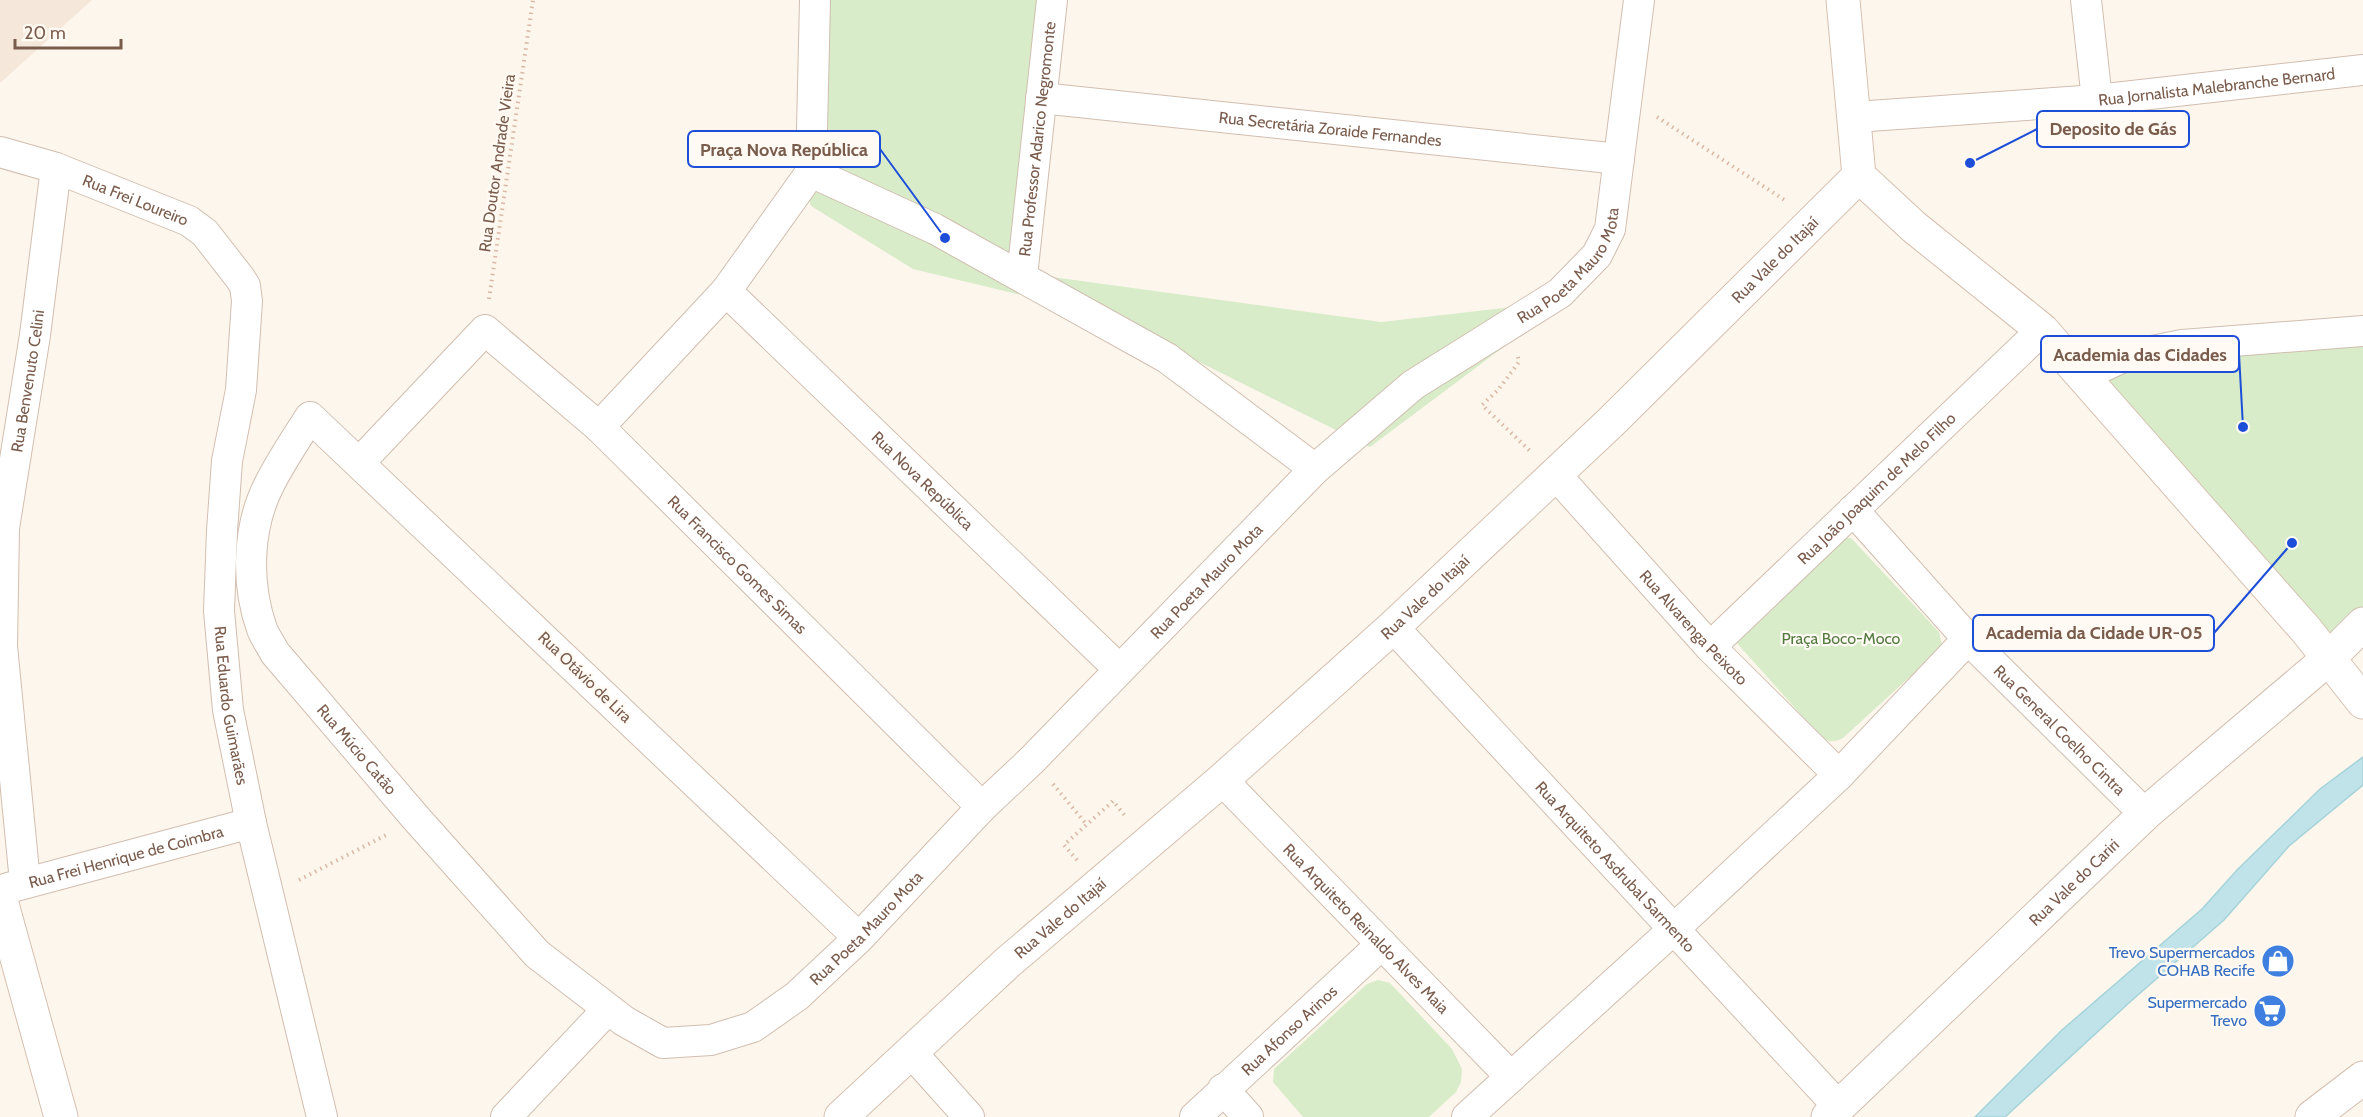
<svg xmlns="http://www.w3.org/2000/svg" width="2363" height="1117" viewBox="0 0 2363 1117" font-family="Cabin,sans-serif">
<style>
.residential{fill:#f5e8da}
.green{fill:#d8ecc9}
.water{fill:#bfe3e8;stroke:#a5d3da;stroke-width:1.5}
.lines{fill:none;stroke-linecap:round;stroke-linejoin:round}
.minor-casing{stroke:#d1beb0;stroke-width:32}
.tertiary-casing{stroke:#d1beb0;stroke-width:35}
.secondary-casing{stroke:#d6c0b0;stroke-width:35}
.path{stroke:#d9b8a5;stroke-width:4;stroke-dasharray:1.5 4.5;stroke-linecap:butt}
.minor{stroke:#fff;stroke-width:30}
.tertiary{stroke:#fff;stroke-width:33}
.secondary{stroke:#fff;stroke-width:33}
.labels{text-anchor:middle;dominant-baseline:central;stroke-width:4.5;stroke-linejoin:round;paint-order:stroke}
.street-label{font-size:16px;fill:#7a5c4d;stroke:#fffaf3}
.park-label{font-size:16px;fill:#537a41;stroke:#fffaf3}
.shop-label{font-size:16px;fill:#366cbe;stroke:#fffaf3;text-anchor:end}
.leader{fill:none;stroke:#1d4ed8;stroke-width:2}
.callout-dot{fill:#1d4ed8;stroke:#fffaf3;stroke-width:2}
.callout{fill:#fffaf3;stroke:#1d4ed8;stroke-width:2}
.callout-label{font-size:18px;text-anchor:middle;font-weight:bold;fill:#7a5c4d}
</style>
<rect width="100%" height="100%" fill="#fdf6ec"/>
<polygon class="residential" points="0,0 92,0 0,83"/>
<g class="green">
<polygon points="817,0 1058,0 1023,273 1381,322 1565,301 1370,447 1105,315 913,269 811,206 807,192"/>
<polygon points="2363,331 2363,627 2327,667 2079,382 2178,341"/>
<path d="M1847,537L1852,539L1939,632L1942,645L1935,654L1843,738C1836,742 1828,743 1821,737L1735,641Z"/>
<polygon points="1378,980 1390,983 1452,1049 1462,1069 1461,1082 1456,1092 1429,1117 1303,1117 1273,1082 1274,1069 1367,984"/>
</g>
<polygon class="water" points="2363,757 2363,785 2289,846 2224,920 2131,1001 2005,1117 1975,1117 2062,1030 2202,909 2237,870 2320,789"/>
<g class="lines">
<defs>
<g id="minor">
<polyline points="2086,0 2097,100"/>
<path id="s1" d="M1041,98L1619,159"/>
<path id="s2" d="M1855,117L2097,100L2363,70"/>
<path id="s3" d="M0,152L56,168L189,221L205,233L240,278L245,286L247,301L241,390L227,461L222,531L219,611L228,710L251,823L322,1117"/>
<polyline points="811,172 935,229 1167,358 1315,469"/>
<path id="s4" d="M1022,276L1052,0"/>
<path id="s5" d="M726,291L1119,669"/>
<polyline points="2083,376 2123,357 2182,345 2363,331"/>
<polyline points="599,427 726,291 811,172 815,0"/>
<path id="s6" d="M359,463L485,330L599,427L982,807"/>
<path id="s7" d="M1555,474L1710,647L1839,775"/>
<path id="s8" d="M1853,510L1968,639L2145,814"/>
<path id="s9" d="M1393,627L1839,1107"/>
<path id="s10" d="M1710,647L2042,330"/>
<path id="s11" d="M1222,780L1511,1077"/>
<path id="s12" d="M25,882L2,646L4,528L35,335L56,168"/>
<path id="s13" d="M8,888L251,823"/>
<path id="s14" d="M859,938L310,417C296,439 281,461 269,485C247,528 246,584 262,629C265,637 271,645 275,653L415,817L537,954L624,1021L663,1043L711,1040L753,1027L797,996L859,938L982,807L1032,760L1315,469L1413,385L1560,293L1597,255L1610,229L1639,0"/>
<polyline points="911,1052 969,1117"/>
<polyline points="1223,1089 1248,1117"/>
<polyline points="506,1117 608,1009"/>
<path id="s15" d="M1195,1117L1382,944"/>
<polyline points="1467,1117 1674,929 1839,775 1968,639"/>
</g>
<g id="tertiary">
<path id="s16" d="M1828,1117L2145,814L2329,658L2363,624"/>
</g>
<g id="secondary">
<polyline points="1859,176 1914,227 2042,330 2307,631 2363,702"/>
<polyline points="0,897 61,1117"/>
<path id="s17" d="M841,1117L1007,963L1222,780L1393,627L1611,422L1859,176L1843,0"/>
<polyline points="2312,1117 2363,1078"/>
</g>
</defs>
<use href="#minor" class="minor-casing"/>
<use href="#tertiary" class="tertiary-casing"/>
<use href="#secondary" class="secondary-casing"/>
<g class="path">
<polyline points="1657,117 1786,201"/>
<polyline points="489,299 533,0"/>
<polyline points="1518,357 1519,362 1498,390 1482,405 1530,451"/>
<polyline points="1053,784 1087,825"/>
<polyline points="1077,860 1064,845 1113,801 1126,817"/>
<polyline points="299,880 388,834"/>
</g>
<use href="#minor" class="minor"/>
<use href="#tertiary" class="tertiary"/>
<use href="#secondary" class="secondary"/>
</g>
<defs>
<symbol id="shop-disc" viewBox="-11 -11 22 22"><circle r="9.5" fill="#3f7fe0" stroke="#fffaf3"/><path d="M-5-2.5h2.3a2.7 3.5 0 0 1 5.4 0H5L5.5 6h-11ZM-1.5-2.5h3a1.5 2.3 0 0 0-3 0Z" fill="#fff"/></symbol>
<symbol id="supermarket-disc" viewBox="-11 -11 22 22"><circle r="9.5" fill="#3f7fe0" stroke="#fffaf3"/><path d="M-6-5.5h2.5l.6 2H6L4.5 2H-2.5L-4.4-4H-6ZM-1.5 3.2a1.3 1.3 0 1 0 .1 0ZM3 3.2a1.3 1.3 0 1 0 .1 0Z" fill="#fff"/></symbol>
</defs>
<g fill-rule="evenodd">
<use href="#shop-disc" x="2259" y="942" width="38" height="38"/>
<use href="#supermarket-disc" x="2251" y="992" width="38" height="38"/>
</g>
<g class="labels">
<g class="street-label">
<text stroke="none"><textPath href="#s2" startOffset="363">Rua Jornalista Malebranche Bernard</textPath></text>
<text stroke="none"><textPath href="#s1" startOffset="291">Rua Secretária Zoraide Fernandes</textPath></text>
<text stroke="none"><textPath href="#s4" startOffset="138">Rua Professor Adarico Negromonte</textPath></text>
<text transform="translate(497 163) rotate(-82)">Rua Doutor Andrade Vieira</text>
<text stroke="none"><textPath href="#s3" startOffset="144">Rua Frei Loureiro</textPath></text>
<text stroke="none"><textPath href="#s17" startOffset="1268">Rua Vale do Itajaí</textPath></text>
<text stroke="none"><textPath href="#s14" startOffset="2780">Rua Poeta Mauro Mota</textPath></text>
<text stroke="none"><textPath href="#s12" startOffset="504">Rua Benvenuto Celini</textPath></text>
<text stroke="none"><textPath href="#s5" startOffset="273">Rua Nova República</textPath></text>
<text stroke="none"><textPath href="#s10" startOffset="230">Rua João Joaquim de Melo Filho</textPath></text>
<text stroke="none"><textPath href="#s6" startOffset="528">Rua Francisco Gomes Simas</textPath></text>
<text stroke="none"><textPath href="#s14" startOffset="2294">Rua Poeta Mauro Mota</textPath></text>
<text stroke="none"><textPath href="#s17" startOffset="782">Rua Vale do Itajaí</textPath></text>
<text stroke="none"><textPath href="#s7" startOffset="207">Rua Alvarenga Peixoto</textPath></text>
<text transform="translate(585 677) rotate(44)">Rua Otávio de Lira</text>
<text stroke="none"><textPath href="#s3" startOffset="710">Rua Eduardo Guimarães</textPath></text>
<text stroke="none"><textPath href="#s8" startOffset="302">Rua General Coelho Cintra</textPath></text>
<text stroke="none"><textPath href="#s14" startOffset="1138">Rua Múcio Catão</textPath></text>
<text stroke="none"><textPath href="#s13" startOffset="122">Rua Frei Henrique de Coimbra</textPath></text>
<text stroke="none"><textPath href="#s9" startOffset="327">Rua Arquiteto Asdrubal Sarmento</textPath></text>
<text stroke="none"><textPath href="#s16" startOffset="340">Rua Vale do Cariri</textPath></text>
<text stroke="none"><textPath href="#s17" startOffset="296">Rua Vale do Itajaí</textPath></text>
<text stroke="none"><textPath href="#s14" startOffset="1808">Rua Poeta Mauro Mota</textPath></text>
<text stroke="none"><textPath href="#s11" startOffset="207">Rua Arquiteto Reinaldo Alves Maia</textPath></text>
<text stroke="none"><textPath href="#s15" startOffset="128">Rua Afonso Arinos</textPath></text>
</g>
<g class="park-label">
<text x="1841" y="638">Praça Boco-Moco</text>
</g>
<g class="shop-label">
<text x="2255" y="952">Trevo Supermercados<tspan x="2255" dy="18">COHAB Recife</tspan></text>
<text x="2247" y="1002">Supermercado<tspan x="2247" dy="18">Trevo</tspan></text>
</g>
</g>
<path class="leader" d="M1970 163L2037 129M945 238L880 149M2243 427L2239 354M2292 543L2214 633"/>
<g class="callout-dot">
<circle cx="1970" cy="163" r="6"/>
<circle cx="945" cy="238" r="6"/>
<circle cx="2243" cy="427" r="6"/>
<circle cx="2292" cy="543" r="6"/>
</g>
<g class="callout">
<rect x="2037" y="111" width="152" height="36" rx="6"/>
<rect x="688" y="131" width="192" height="36" rx="6"/>
<rect x="2041" y="336" width="198" height="36" rx="6"/>
<rect x="1973" y="615" width="241" height="36" rx="6"/>
</g>
<g class="callout-label">
<text x="2113" y="135">Deposito de Gás</text>
<text x="784" y="156">Praça Nova República</text>
<text x="2140" y="361">Academia das Cidades</text>
<text x="2094" y="639">Academia da Cidade UR-05</text>
</g>
<path d="M15 39v9h106v-9" fill="none" stroke="#7a5c4d" stroke-width="3"/>
<text x="24" y="39" font-size="18" fill="#7a5c4d" stroke="#fffaf3" stroke-width="4.5" paint-order="stroke">20 m</text>
</svg>
